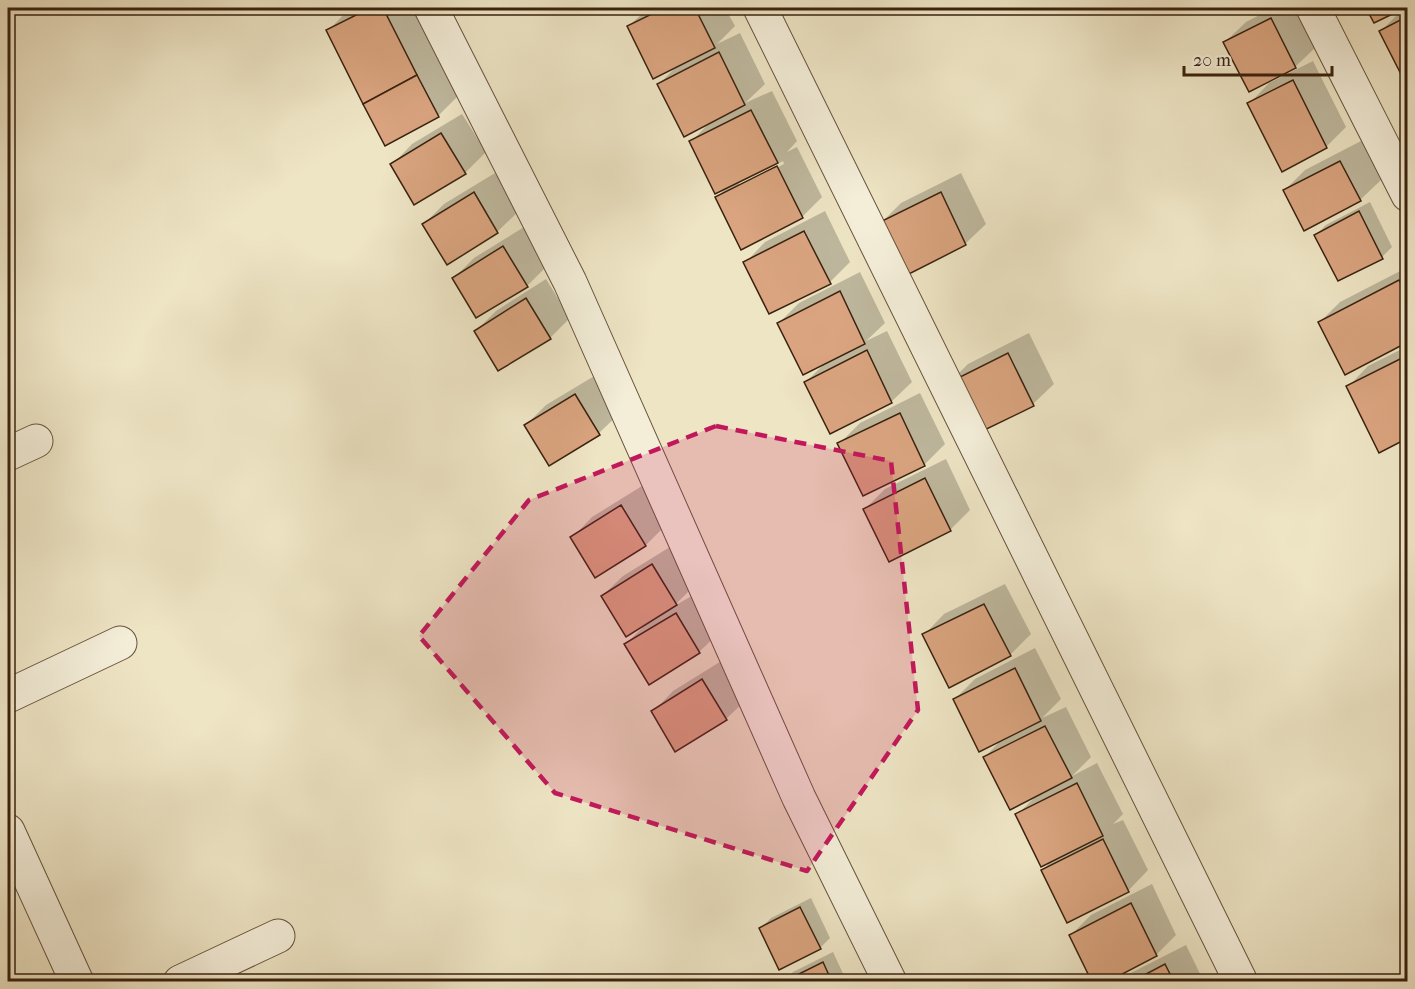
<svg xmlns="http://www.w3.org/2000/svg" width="1415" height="989" viewBox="0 0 1415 989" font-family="'IM FELL French Canon',serif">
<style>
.shadow{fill:#0003;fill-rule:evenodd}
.building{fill:#d9a47f;stroke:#3a220f;stroke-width:1.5}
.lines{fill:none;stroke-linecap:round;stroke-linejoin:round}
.minor-casing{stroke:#67533c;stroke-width:35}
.minor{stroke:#f4eed9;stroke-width:33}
.marked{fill:#c2185b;fill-opacity:0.2;stroke:#c2185b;stroke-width:4.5;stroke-dasharray:12 8;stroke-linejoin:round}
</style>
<rect width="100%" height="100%" fill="#eee5c5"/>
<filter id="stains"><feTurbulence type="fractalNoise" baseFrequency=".00333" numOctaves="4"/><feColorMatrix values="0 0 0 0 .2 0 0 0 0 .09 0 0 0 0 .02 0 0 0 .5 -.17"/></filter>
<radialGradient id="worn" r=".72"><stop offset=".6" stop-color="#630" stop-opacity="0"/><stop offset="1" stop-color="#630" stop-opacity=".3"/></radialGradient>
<g class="shadow">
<polygon points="354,8 413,8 458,96 438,116 328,31 348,10"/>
<polygon points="621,8 634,8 624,13"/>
<path d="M648,8H725L735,26L717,44L740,33L765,84L745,103L772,91L797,141L787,152L797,147L822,197L802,217L717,197L727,187L691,142L709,123L659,84L677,66L629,26ZM783,161L784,164L739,187V183Z"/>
<polygon points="1207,8 1220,8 1210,13"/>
<polygon points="1273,8 1296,8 1316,47 1295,67 1225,42 1246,22"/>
<polygon points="1404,8 1408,8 1408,85 1381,31"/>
<polygon points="1313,61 1346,127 1326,147 1249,104 1269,83"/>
<polygon points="462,114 486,152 465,173 415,203 392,165 412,144"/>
<polygon points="1361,141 1381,180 1360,200 1285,190 1305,170"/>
<polygon points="495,173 518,212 497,232 424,224 444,204"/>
<polygon points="961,173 986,224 965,244 880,224 901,203"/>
<polygon points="1370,202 1392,247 1382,257 1316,235 1326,225"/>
<polygon points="825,211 850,262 830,282 745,263 765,242"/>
<polygon points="524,227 547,266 527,286 454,278 474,258"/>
<polygon points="1408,267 1408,341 1320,322 1340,302"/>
<polygon points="860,272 885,323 866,341 887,331 912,382 891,402 806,382 825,363 779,323 799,303"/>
<polygon points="546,279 570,318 550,338 476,331 496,311"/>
<polygon points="1029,333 1054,384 1033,404 973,434 948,384 968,364"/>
<polygon points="1408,346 1408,437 1348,387 1368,366"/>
<polygon points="596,375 620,413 599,433 549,464 526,425 546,405"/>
<polygon points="920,393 945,444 925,464 864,494 839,444 860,423"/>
<polygon points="946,459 970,510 950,530 865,509 885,489"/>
<polygon points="642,486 666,525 646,545 595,576 572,538 592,517"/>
<polygon points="673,545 696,584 674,606 697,593 720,632 699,652 626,644 647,623 602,596 623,576"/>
<polygon points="1005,584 1031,634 1010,655 950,685 924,635 944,614"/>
<polygon points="1035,648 1061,699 1042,718 1066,707 1091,757 1072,776 1097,763 1123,814 1113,824 1123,820 1148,870 1128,891 1043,870 1051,861 1017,815 1037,795 985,757 1003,738 955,699 975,679"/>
<polygon points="723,660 747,699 726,719 676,750 653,712 673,691"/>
<polygon points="1152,884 1176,935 1156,955 1071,935 1091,915"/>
<polygon points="811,898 830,938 820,948 761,928 771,918"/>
<polygon points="1186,945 1204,982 1119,982 1125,976"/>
<polygon points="833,952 847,982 784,982 793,972"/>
</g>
<g class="building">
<polygon points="370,8 383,8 417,75 363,104 326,30"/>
<polygon points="664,8 695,8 715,48 653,79 627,26"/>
<polygon points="1366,8 1405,8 1374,23"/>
<polygon points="1408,16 1408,88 1379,31"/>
<polygon points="1271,18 1296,68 1249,92 1223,42"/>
<polygon points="719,52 745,105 684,137 657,84"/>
<polygon points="417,75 439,117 385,146 363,104"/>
<polygon points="1293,80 1327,148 1282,172 1247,103"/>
<polygon points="751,110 778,163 715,194 689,141"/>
<polygon points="441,133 466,174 414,205 390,164"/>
<polygon points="1340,161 1361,201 1304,231 1283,190"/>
<polygon points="777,166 803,218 741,250 715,197"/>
<polygon points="474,192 498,233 447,265 422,224"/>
<polygon points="941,192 966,245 905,276 878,223"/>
<polygon points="1359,211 1383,259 1338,281 1314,235"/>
<polygon points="804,231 831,284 769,314 743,262"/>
<polygon points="503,246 528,287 476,318 452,278"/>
<polygon points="1399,280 1408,296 1408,342 1345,375 1318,322"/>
<polygon points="840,291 865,344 803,375 777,323"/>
<polygon points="526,298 551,339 498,371 474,331"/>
<polygon points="867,350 892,403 830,434 804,382"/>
<polygon points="1008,353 1034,406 972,436 946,384"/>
<polygon points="1408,355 1408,438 1379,453 1346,386"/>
<polygon points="575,394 600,435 549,466 524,425"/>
<polygon points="900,413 925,466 863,496 837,443"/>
<polygon points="925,478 951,531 889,562 863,509"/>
<polygon points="621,505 646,546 595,578 570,537"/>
<polygon points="652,564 677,605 626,637 601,596"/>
<polygon points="984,604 1011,656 949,688 922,634"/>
<polygon points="676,613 700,653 649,685 624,644"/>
<polygon points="1015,668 1041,721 979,752 953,699"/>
<polygon points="702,679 727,720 675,752 651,711"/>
<polygon points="1045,726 1072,778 1010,810 983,757"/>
<polygon points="1077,783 1103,836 1041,867 1015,814"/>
<polygon points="1103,839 1129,892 1067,923 1041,870"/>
<polygon points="1131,903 1157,956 1107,982 1092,982 1069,935"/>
<polygon points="800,907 821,949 779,970 759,928"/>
<polygon points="823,962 832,982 783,982"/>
<polygon points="1165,964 1174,982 1131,982"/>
</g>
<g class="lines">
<defs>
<g id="minor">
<polyline points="431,8 570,282 799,798 890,982"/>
<polyline points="760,8 1241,982"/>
<polyline points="1313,8 1408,195"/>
<polyline points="8,454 36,441"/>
<polyline points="8,696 120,643"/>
<polyline points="8,831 77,982"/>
<polyline points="180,982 278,936"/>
</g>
</defs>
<use href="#minor" class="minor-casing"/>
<use href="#minor" class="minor"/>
</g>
<path class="marked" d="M716,426L891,461L918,710L807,871L555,793L419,636L529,500Z"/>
<rect width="1415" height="989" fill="none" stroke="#eee5c5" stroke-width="30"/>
<rect x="9" y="9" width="1397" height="971" fill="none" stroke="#3a220f" stroke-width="3"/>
<rect x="15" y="15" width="1385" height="959" fill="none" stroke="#3a220f" stroke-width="1.5"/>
<path d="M1184 66v9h148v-9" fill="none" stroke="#3a220f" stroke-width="3"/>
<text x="1193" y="66" font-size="18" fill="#3a220f" stroke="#f4eed9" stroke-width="4.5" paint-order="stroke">20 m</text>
<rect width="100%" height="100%" filter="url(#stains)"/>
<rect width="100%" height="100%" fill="url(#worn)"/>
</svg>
